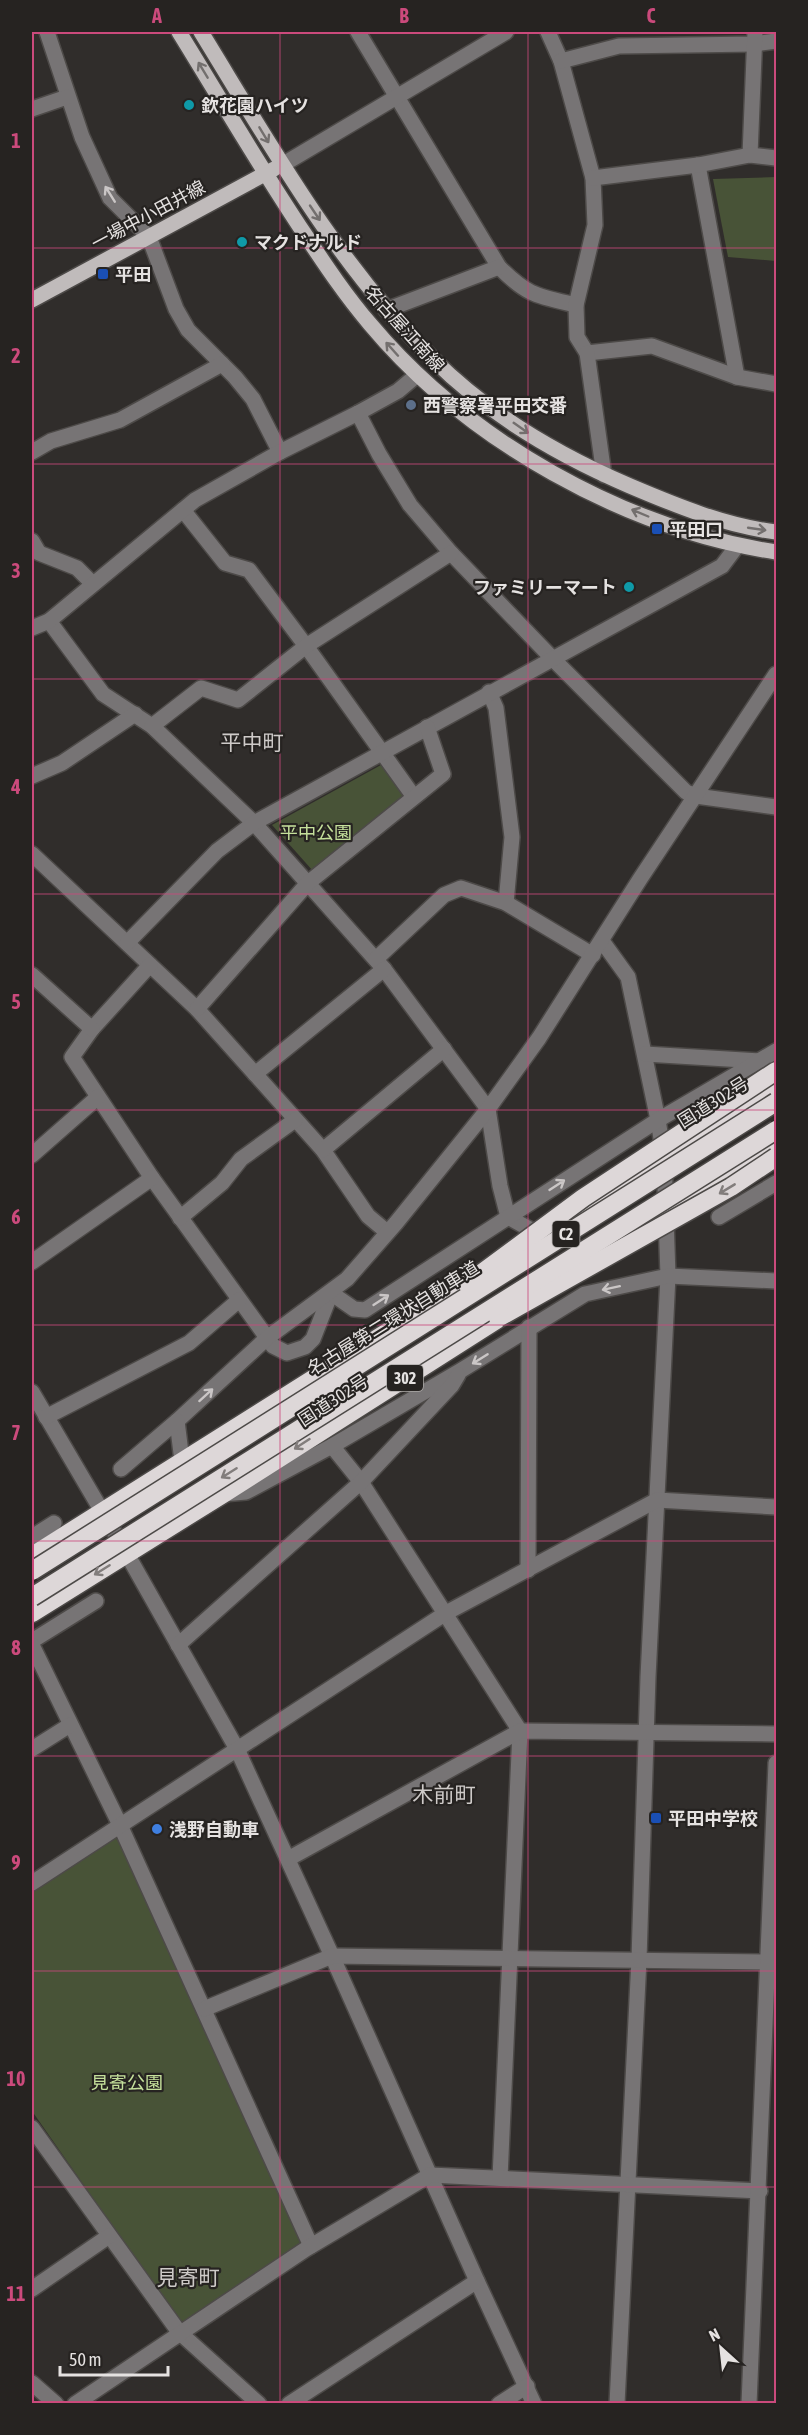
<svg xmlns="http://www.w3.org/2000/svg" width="808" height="2435" viewBox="0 0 808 2435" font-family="'Asap Condensed','Noto Sans JP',sans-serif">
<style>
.green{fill:#485337}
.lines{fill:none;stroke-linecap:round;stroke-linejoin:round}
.minor-casing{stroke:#4d4a48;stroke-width:18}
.major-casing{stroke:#4d4a48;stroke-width:18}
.highway-casing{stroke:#4d4a48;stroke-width:21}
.minor{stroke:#777475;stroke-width:15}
.major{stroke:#c0bbbb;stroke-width:15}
.highway{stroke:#ddd7d8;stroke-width:18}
.highway-bridge-casing{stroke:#4d4a48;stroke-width:21;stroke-linecap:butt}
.highway-bridge{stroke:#ddd7d8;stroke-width:18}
.oneway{stroke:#736f6e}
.oneway2{stroke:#cac6c6}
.oneway3{stroke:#827d7c}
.grid{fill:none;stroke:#cb4a7c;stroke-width:1.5;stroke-opacity:0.55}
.culture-dot{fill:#0f9aa8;stroke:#262321;stroke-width:2}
.transit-dot{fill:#1a4fb4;stroke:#262321;stroke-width:2}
.service-dot{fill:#5c6f8a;stroke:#262321;stroke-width:2}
.shop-dot{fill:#3f7fe0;stroke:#262321;stroke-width:2}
.labels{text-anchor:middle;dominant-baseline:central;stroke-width:4.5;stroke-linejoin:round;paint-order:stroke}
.shield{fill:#262321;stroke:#aca9a7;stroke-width:1.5}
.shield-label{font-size:16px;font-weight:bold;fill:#e5e2e1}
.poi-label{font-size:18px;font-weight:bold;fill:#e5e2e1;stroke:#262321;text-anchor:start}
.street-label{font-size:18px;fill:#e5e2e1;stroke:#262321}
.park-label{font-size:18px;fill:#c5e09b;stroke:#262321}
.quarter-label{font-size:21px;fill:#cecac8;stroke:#262321}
.neatline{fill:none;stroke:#cb4a7c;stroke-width:2}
.grid-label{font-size:20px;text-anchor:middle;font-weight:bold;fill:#cb4a7c}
</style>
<rect width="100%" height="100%" fill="#302d2b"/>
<g class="green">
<polygon points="776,177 776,261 728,257 713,179"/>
<polygon points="381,765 405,796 313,871 272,825"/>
<polygon points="118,1832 306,2245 182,2326 32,2111 32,1892"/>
</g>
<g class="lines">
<defs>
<g id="minor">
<polyline points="47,32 82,137 110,198 149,237 176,309 188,330 235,377 253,399 280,452"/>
<path d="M358,32L499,267C528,296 537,296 576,305"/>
<polyline points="548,32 561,61 593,178 595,225 576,305 577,337 587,353 652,346 737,377 776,384"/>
<polyline points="561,61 619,46 754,44 776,41"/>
<polyline points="32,109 67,97"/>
<polyline points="750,155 755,32"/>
<polyline points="282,165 506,32"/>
<polyline points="698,165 737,377"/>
<polyline points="593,178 698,165 750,155 776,158"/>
<polyline points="386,310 499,267"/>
<polyline points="587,353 604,475"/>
<polyline points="358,413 379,454 410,505 451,553 552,658 686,792 696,796 776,807"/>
<polyline points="32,452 51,441 120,420 222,364"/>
<polyline points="183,510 225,563 249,570 306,646 414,797"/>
<polyline points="32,541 39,553 77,568 93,584"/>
<polyline points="49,621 103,694 152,726 254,823 384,969 488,1109 500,1186 508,1217 542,1236"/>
<polyline points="32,628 49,621 195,500 280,452 358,413 398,391 417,375"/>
<polyline points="489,692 496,708 512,837 506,903"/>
<polyline points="152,726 201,688 238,700 306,646 451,553"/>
<polyline points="32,776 62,763 135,714"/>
<polyline points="32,854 197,1009 323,1150 368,1216 387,1232"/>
<polyline points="602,941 628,977 658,1120 664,1157 668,1276 648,1677 639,1959 617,2404"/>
<polyline points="127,943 217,851 254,823 722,566 737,546"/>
<polyline points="376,959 444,895 461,888 506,903 593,955"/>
<polyline points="150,965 92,1029 72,1057 152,1178 273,1346 287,1353 305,1347 313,1339 331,1293"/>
<polyline points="32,975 92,1029"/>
<polyline points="197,1009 308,883 443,774 427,727"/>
<polyline points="645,1054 760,1061"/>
<polyline points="255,1074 384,969"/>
<polyline points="323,1150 444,1049"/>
<polyline points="32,1155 98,1097"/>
<polyline points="719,1217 776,1183"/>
<polyline points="180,1218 222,1183 241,1159 295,1120"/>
<polyline points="32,1262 152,1178"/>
<polyline points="331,1293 354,1309 365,1310 658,1120 776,1051"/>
<polyline points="32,1392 127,1554 237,1749 332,1956 477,2281 534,2404"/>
<polyline points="46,1417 189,1343 239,1300"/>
<polyline points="332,1446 361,1482 520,1731 500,2178"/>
<polyline points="182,1461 177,1421 267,1338 347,1279 396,1223 488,1109 539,1038 640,879 776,674"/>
<polyline points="121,1469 177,1421"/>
<polyline points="223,1494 246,1492 332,1446 460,1371 585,1294 668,1276 776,1281"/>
<polyline points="32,1537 54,1523"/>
<polyline points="528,1570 529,1327"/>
<polyline points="32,1641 96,1601"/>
<polyline points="32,1645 120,1825 311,2246"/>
<polyline points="178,1645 361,1482 452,1385 458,1375"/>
<polyline points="32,1749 70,1725"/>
<polyline points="288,1859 520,1731 776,1734"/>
<polyline points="32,1883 446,1613 657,1500 776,1507"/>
<polyline points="204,2009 332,1956 768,1962"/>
<polyline points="32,2128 179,2332 259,2404"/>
<polyline points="32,2289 109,2236"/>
<polyline points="32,2383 56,2404"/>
<polyline points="75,2404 306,2249 430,2175 760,2191"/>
<polyline points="289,2404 477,2281"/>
<polyline points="499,2404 527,2386"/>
<polyline points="749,2404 776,1763"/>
</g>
<g id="major">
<path d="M179,32C221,100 261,169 306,236C326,266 346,296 370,324C468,441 625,529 776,552"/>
<path d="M201,32C271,146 337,264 433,359C488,414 560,456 630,486C677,506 726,526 776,532"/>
<polyline points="32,300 274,169"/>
</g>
<g id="highway">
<polyline points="562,1222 776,1087"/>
<polyline points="616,1243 776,1142"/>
<polyline points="32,1556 478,1275"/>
<polyline points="32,1613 223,1494 512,1310"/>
</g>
</defs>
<use href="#minor" class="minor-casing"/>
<use href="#major" class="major-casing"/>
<use href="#highway" class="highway-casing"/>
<use href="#minor" class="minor"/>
<use href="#major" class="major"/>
<use href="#highway" class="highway"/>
<defs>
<g id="highway-bridge">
<polyline points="467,1284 583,1198 776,1071"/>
<polyline points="498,1318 731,1187 776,1157"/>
<polyline points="32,1571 776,1102"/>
<polyline points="32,1597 776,1130"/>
</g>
</defs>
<use href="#highway-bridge" class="highway-bridge-casing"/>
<use href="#highway-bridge" class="highway-bridge"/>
</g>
<defs><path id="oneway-shaft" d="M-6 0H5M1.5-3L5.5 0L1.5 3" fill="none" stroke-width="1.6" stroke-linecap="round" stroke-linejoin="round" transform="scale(1.5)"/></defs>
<g class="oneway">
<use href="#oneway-shaft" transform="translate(203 70) rotate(-121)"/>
<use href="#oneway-shaft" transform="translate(264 135) rotate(59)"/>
<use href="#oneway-shaft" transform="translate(315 213) rotate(56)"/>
<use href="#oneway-shaft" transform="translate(392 349) rotate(-132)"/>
<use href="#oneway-shaft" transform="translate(521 428) rotate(35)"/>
<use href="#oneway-shaft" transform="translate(640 513) rotate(-157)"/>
<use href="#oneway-shaft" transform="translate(757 529) rotate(8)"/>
</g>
<g class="oneway2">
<use href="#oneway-shaft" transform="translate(110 194) rotate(-122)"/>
<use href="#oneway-shaft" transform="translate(557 1185) rotate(-33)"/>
<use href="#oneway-shaft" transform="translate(611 1288) rotate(168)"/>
<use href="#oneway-shaft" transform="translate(381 1300) rotate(-33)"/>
<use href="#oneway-shaft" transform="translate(480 1359) rotate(148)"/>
<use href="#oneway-shaft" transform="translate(206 1395) rotate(-42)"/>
</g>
<g class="oneway3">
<use href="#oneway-shaft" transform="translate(727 1189) rotate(149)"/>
<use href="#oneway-shaft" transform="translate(302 1444) rotate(147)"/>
<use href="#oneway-shaft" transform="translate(229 1473) rotate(148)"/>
<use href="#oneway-shaft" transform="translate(102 1570) rotate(148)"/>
</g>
<path class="grid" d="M280,32V2404M528,32V2404M32,248H776M32,464H776M32,679H776M32,894H776M32,1110H776M32,1325H776M32,1541H776M32,1756H776M32,1971H776M32,2187H776"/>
<g class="culture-dot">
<circle cx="189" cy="105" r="6"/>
<circle cx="242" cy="242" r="6"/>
<circle cx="629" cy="587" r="6"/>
</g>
<g class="transit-dot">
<rect x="97" y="268" width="12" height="12" rx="3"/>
<rect x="651" y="523" width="12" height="12" rx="3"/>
<rect x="650" y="1812" width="12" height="12" rx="3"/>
</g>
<circle class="service-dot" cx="411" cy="405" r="6"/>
<circle class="shop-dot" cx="157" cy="1829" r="6"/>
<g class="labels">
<g class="shield">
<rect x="552.5" y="1221" width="27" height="26" rx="4.5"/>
<rect x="387" y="1365" width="36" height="26" rx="4.5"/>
</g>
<g class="shield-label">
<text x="566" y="1234">C2</text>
<text x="405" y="1378">302</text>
</g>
<g class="poi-label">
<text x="201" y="105">欽花園ハイツ</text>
<text x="254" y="242">マクドナルド</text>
<text x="115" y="274">平田</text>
<text x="423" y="405">西警察署平田交番</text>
<text x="669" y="529">平田口</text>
<text x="617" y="587" text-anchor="end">ファミリーマート</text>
<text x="668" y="1818">平田中学校</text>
<text x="169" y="1829">浅野自動車</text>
</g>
<g class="street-label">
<text transform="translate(148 215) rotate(-28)">一場中小田井線</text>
<text transform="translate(405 329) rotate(48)">名古屋江南線</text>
<text transform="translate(713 1102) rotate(-32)">国道302号</text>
<text transform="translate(393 1318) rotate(-32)">名古屋第二環状自動車道</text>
<text transform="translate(333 1400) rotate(-33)">国道302号</text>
</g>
<g class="park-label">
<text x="316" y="832">平中公園</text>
<text x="127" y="2082">見寄公園</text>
</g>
<g class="quarter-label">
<text x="252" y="742">平中町</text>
<text x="444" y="1794">木前町</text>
<text x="188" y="2277">見寄町</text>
</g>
</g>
<rect width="808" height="2435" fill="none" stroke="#262321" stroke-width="66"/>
<g transform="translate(721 2348) rotate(333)" stroke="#262321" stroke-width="4.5" paint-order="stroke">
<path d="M0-4.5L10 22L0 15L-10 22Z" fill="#e5e2e1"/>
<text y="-9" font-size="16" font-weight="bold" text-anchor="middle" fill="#e5e2e1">N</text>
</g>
<path d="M60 2366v9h108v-9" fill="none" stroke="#e5e2e1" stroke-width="3"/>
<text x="69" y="2366" font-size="18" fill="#e5e2e1" stroke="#262321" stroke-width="4.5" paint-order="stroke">50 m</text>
<rect x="33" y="33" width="742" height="2369" class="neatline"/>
<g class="grid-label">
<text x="157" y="23">A</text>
<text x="404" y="23">B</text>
<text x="651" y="23">C</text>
<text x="16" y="148">1</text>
<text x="16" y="363">2</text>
<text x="16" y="578">3</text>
<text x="16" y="794">4</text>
<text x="16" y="1009">5</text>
<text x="16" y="1224">6</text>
<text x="16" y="1440">7</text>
<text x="16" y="1655">8</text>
<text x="16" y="1870">9</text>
<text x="16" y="2086">10</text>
<text x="16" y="2301">11</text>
</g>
</svg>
